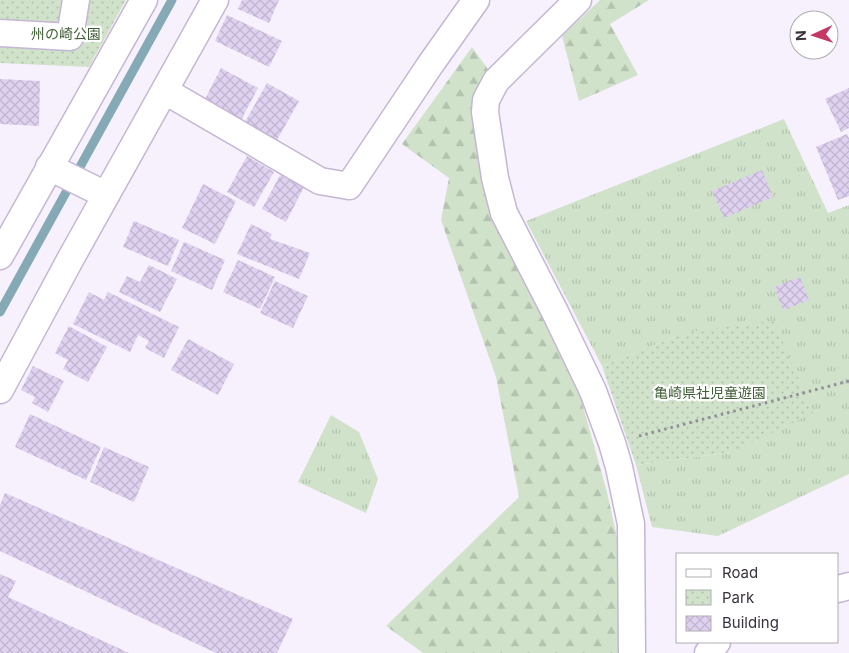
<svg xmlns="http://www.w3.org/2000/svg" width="849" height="653" viewBox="0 0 849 653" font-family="Inter,'Noto Sans JP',sans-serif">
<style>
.grass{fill:url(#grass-tufts)}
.forest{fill:url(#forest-firs)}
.park{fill:url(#park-dots)}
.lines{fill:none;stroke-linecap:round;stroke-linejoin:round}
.stream{stroke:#85aab5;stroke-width:9}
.building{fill:url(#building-cross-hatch)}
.street-casing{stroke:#c4b6d4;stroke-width:29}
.path{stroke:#938d9a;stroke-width:3;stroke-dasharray:2.5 4;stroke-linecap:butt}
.street{stroke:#fff;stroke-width:26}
.labels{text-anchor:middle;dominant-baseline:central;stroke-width:4.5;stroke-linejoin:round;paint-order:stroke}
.park-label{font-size:14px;fill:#3f5e36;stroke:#fff}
</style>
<defs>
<pattern id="grass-tufts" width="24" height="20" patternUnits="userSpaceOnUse" patternTransform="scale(1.25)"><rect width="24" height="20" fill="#d0e3ca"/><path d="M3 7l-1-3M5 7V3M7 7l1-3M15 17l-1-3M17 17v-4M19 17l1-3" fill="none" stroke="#b3c3af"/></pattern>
<pattern id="forest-firs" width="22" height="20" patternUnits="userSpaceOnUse" patternTransform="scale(1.25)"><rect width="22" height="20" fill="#d0e3ca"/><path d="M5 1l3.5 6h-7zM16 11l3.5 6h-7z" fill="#b3c3af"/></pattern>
<pattern id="park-dots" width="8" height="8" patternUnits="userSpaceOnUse" patternTransform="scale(1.25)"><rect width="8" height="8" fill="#d0e3ca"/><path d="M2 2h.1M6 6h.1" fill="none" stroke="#b3c3af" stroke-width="1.8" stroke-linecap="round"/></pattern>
<pattern id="building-cross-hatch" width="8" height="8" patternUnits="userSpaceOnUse" patternTransform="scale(1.25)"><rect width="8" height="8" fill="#dfd1f0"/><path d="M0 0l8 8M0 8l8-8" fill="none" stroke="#c0b4cf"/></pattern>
</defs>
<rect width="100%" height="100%" fill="#f7f1fe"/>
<g class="grass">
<polygon points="784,119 828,213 849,205 849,474 718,536 652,527 636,465 732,452 687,332 602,366 526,221"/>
<polygon points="331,415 359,432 378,479 366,513 298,482"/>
</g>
<g class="forest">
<polygon points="600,0 649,0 610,24 638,75 579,101 562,36"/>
<polygon points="472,47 490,72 517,249 581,399 607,492 623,565 624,653 423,653 386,626 519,497 496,377 441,220 449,178 402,144"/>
</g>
<g class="park">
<polygon points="0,0 126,0 89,67 0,63"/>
<polygon points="774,321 813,413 732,452 636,465 602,366 687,332"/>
</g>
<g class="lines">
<polyline class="stream" points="0,312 172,0"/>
</g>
<g class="building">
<polygon points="242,0 279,0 269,23 238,9"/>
<polygon points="227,15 282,41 269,67 215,41"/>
<polygon points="221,68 258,88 240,122 203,103"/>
<polygon points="0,79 40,81 39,126 0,124"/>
<polygon points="267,83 299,101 277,140 245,122"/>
<polygon points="849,88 849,128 841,132 825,99"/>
<polygon points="847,134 849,138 849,196 838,200 816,147"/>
<polygon points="247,156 274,172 254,207 227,192"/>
<polygon points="762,170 773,197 724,218 712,191"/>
<polygon points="280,175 304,187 286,222 262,209"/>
<polygon points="203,184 236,201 215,244 182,228"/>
<polygon points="134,221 179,240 168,266 123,247"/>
<polygon points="251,224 272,234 270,239 310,253 299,279 237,254"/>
<polygon points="184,242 225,260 212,290 171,271"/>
<polygon points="238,260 275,277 260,309 223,292"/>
<polygon points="149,265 177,279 160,312 119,292 127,276 140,282"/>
<polygon points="800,277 809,300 783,310 774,287"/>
<polygon points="275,281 308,296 293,328 260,313"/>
<polygon points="89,292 104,300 108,292 179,327 164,358 145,348 149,341 138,335 130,352 73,324"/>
<polygon points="69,326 107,347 88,382 63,369 68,360 55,353"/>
<polygon points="188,339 234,364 218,395 171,370"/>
<polygon points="33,366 64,381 48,412 32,403 35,397 21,390"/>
<polygon points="30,414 101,447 86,480 15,447"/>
<polygon points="104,447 149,467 134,502 90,482"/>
<polygon points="5,493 293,619 277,653 216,653 0,551 0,505"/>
<polygon points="0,574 16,581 8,597 129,653 0,653"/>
</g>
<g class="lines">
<defs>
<g id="street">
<polyline points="578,0 496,81 486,100 485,112 495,178 504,213 556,314 593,391 612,443 619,467 631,524 632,653"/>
<polyline points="0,33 70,37 76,0"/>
<polyline points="165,91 320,181 349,186 430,65 476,0"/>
<polyline points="49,167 106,195"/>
<polyline points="0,256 144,0"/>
<polyline points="0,390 71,258 215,0"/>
<polyline points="838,589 849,586"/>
<polyline points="708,653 717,642"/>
</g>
</defs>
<use href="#street" class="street-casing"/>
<polyline class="path" points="639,436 849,381"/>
<use href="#street" class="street"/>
</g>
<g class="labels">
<g class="park-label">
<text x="66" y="33">州の崎公園</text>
<text x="710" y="392">亀崎県社児童遊園</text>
</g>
</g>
<rect x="676" y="553" width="162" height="90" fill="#ffffff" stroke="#afadb2"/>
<rect x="686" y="569" width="25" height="8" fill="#ffffff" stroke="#afadb2"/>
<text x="722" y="578" font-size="15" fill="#38323e">Road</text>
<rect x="686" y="590" width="25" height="15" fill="url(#park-dots)" stroke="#afadb2"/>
<text x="722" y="603" font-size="15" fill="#38323e">Park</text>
<rect x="686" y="616" width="25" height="15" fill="url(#building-cross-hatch)" stroke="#afadb2"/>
<text x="722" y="628" font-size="15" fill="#38323e">Building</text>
<g transform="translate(814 35) rotate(267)"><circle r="24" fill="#ffffff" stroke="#afadb2"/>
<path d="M0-4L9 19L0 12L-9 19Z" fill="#c53866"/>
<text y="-8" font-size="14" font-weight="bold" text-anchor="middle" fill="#38323e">N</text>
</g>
</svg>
